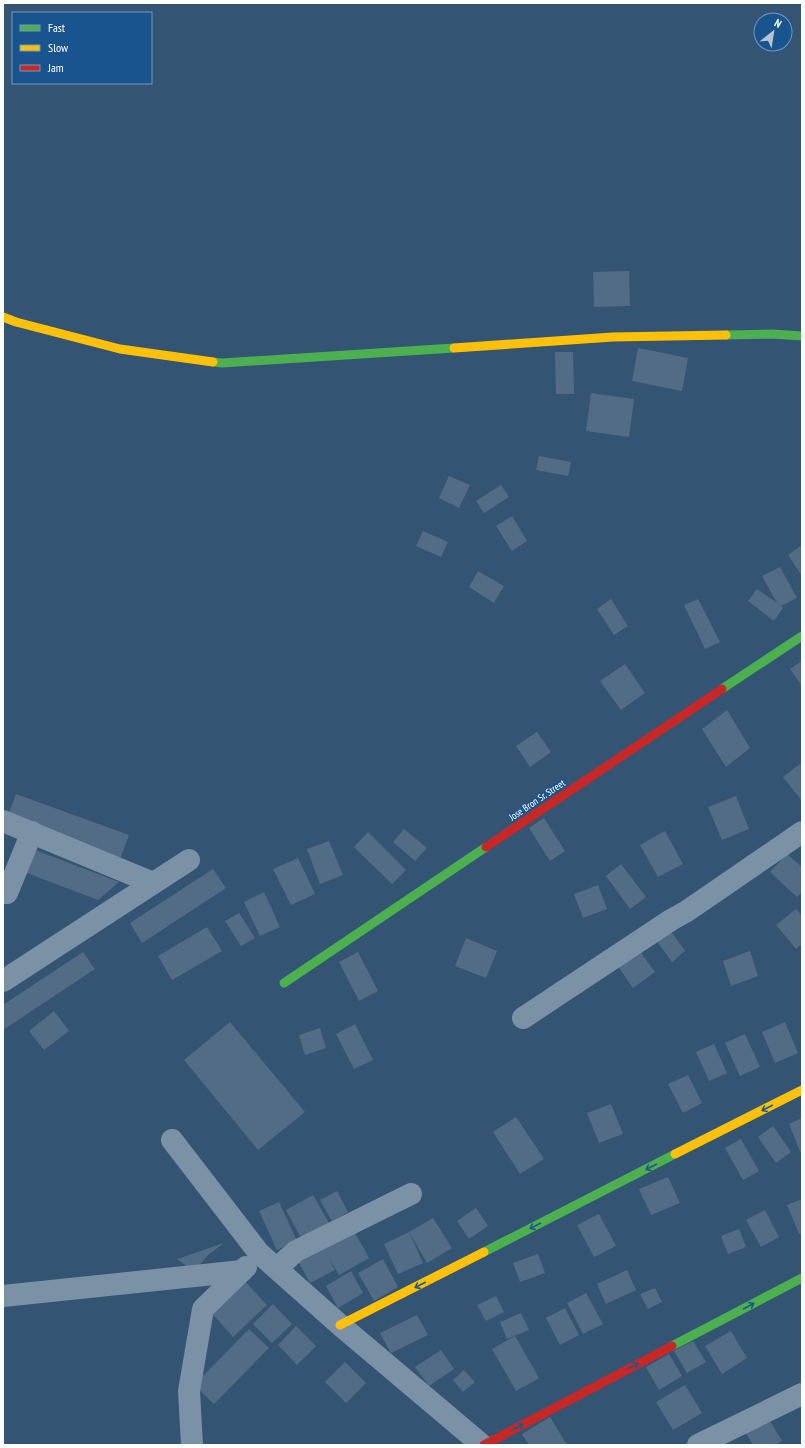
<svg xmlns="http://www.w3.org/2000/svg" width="805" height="1448" viewBox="0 0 805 1448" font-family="'PT Sans Narrow',sans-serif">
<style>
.building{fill:#526c85}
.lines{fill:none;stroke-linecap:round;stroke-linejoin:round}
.street{stroke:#7b91a6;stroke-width:22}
.fast{stroke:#4caf50;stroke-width:9}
.slow{stroke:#ffc107;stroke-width:9}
.jam{stroke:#c62828;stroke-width:9}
.oneway{stroke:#1c598b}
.labels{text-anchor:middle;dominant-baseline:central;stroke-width:3;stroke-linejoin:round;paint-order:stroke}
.street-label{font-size:10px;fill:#fff;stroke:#19548e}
</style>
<rect width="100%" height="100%" fill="#345473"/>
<g class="building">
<polygon points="629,271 630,306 594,307 593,272"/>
<polygon points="638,348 688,358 682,391 632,381"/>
<polygon points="555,352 573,352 574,394 556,394"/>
<polygon points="591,393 634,399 629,437 586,431"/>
<polygon points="539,456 571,462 568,476 536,470"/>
<polygon points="449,476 470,485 459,508 439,498"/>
<polygon points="501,485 509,497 484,513 476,501"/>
<polygon points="512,516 527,541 512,551 496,526"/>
<polygon points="423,531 448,542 441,557 416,546"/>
<polygon points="802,545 802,576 788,555"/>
<polygon points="780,567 797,598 781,606 783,608 774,621 748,601 757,589 777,603 762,576"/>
<polygon points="478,571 504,586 494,603 469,587"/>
<polygon points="611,599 628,626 614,635 597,609"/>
<polygon points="698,599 720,642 705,649 684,605"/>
<polygon points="802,661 802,686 790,669"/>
<polygon points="625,664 645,693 621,710 600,681"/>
<polygon points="727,710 750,748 726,767 702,729"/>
<polygon points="537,732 551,752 530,767 516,746"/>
<polygon points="800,764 802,767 802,801 783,777"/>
<polygon points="16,794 129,835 120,859 7,818"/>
<polygon points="736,796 749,829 722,840 708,807"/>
<polygon points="544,818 565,851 550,861 529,828"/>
<polygon points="404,829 427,848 415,861 393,842"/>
<polygon points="665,831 683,864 658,877 640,845"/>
<polygon points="368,832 406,870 392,884 354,847"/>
<polygon points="329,841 343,875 320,884 307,849"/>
<polygon points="27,847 119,882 98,900 19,870"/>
<polygon points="787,854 802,867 802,892 797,897 770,872"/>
<polygon points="298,858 315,894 291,905 273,869"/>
<polygon points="621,864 646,897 630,909 606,876"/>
<polygon points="213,869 226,888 142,943 130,923"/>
<polygon points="598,885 607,909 583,918 574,894"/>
<polygon points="264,892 280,927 260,936 244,902"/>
<polygon points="796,909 802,916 802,944 796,949 776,925"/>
<polygon points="239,913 255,938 241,946 225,921"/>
<polygon points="207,927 222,951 172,980 158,956"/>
<polygon points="668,927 685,951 672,962 654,937"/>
<polygon points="466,938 497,951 486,978 455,966"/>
<polygon points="636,946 655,972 633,988 615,962"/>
<polygon points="750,951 758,976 731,986 723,961"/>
<polygon points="83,952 95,969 3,1030 3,1005"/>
<polygon points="358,952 378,991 359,1001 339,962"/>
<polygon points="54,1011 69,1031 44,1050 29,1031"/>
<polygon points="230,1022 305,1112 258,1150 184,1060"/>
<polygon points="785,1022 798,1053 775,1063 762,1032"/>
<polygon points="355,1024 373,1060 354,1069 336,1034"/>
<polygon points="320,1028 326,1048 305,1055 299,1035"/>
<polygon points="745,1034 760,1067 740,1076 725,1043"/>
<polygon points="714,1044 727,1073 709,1081 696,1052"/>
<polygon points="688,1075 702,1103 683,1113 668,1084"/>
<polygon points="611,1104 623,1134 599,1143 587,1113"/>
<polygon points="516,1117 544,1159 520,1174 493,1132"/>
<polygon points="802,1118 802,1156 789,1124"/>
<polygon points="773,1126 791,1152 776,1163 758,1137"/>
<polygon points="741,1139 759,1171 743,1180 725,1148"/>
<polygon points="668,1177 680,1203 651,1215 639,1189"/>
<polygon points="337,1191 348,1212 332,1221 320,1200"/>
<polygon points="313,1195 329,1223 301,1238 286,1210"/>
<polygon points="802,1199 802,1233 799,1234 787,1205"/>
<polygon points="279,1202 297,1241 277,1250 259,1211"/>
<polygon points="476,1208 488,1226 469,1239 457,1221"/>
<polygon points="765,1210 779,1237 761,1247 746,1220"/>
<polygon points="599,1214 616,1246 594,1257 577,1225"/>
<polygon points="433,1218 452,1248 427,1263 409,1232 423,1263 398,1274 384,1244 409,1232"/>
<polygon points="739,1229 746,1247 728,1254 721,1236"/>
<polygon points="354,1231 369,1258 339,1275 328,1256 335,1270 310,1283 298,1261"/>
<polygon points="224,1243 208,1255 194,1272 177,1259"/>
<polygon points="538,1254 545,1273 520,1282 513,1263"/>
<polygon points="383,1259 398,1287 374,1301 358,1273"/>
<polygon points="627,1270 636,1290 606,1304 597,1284"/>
<polygon points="351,1271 363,1293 338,1308 326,1286"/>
<polygon points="243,1279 267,1305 233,1337 209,1310"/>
<polygon points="655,1288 662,1302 648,1309 640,1294"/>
<polygon points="586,1293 603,1324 583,1334 567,1303"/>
<polygon points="496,1296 504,1312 486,1321 477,1305"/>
<polygon points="273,1304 292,1324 272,1343 253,1324"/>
<polygon points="565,1308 579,1335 560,1345 546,1318"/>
<polygon points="521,1313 529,1330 507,1339 500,1322"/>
<polygon points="417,1315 428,1335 391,1353 380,1333"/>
<polygon points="296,1326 316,1346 297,1365 278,1345"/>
<polygon points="249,1329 269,1348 214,1404 194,1385"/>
<polygon points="731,1331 747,1358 722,1374 705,1346"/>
<polygon points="515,1336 539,1378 516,1391 492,1349"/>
<polygon points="693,1341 706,1362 687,1373 674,1351"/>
<polygon points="441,1350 454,1369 429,1386 415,1367"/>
<polygon points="669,1354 682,1376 659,1390 646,1367"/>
<polygon points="345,1362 366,1383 346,1403 325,1382"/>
<polygon points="464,1370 475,1382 463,1392 453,1380"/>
<polygon points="685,1385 702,1413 673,1430 656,1402"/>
<polygon points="767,1416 782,1441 775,1445 753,1445 744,1430"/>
<polygon points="550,1417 567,1445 529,1445 522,1434"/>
</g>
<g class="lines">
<g class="street">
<polyline points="3,821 153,883"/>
<polyline points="7,893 32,832"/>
<polyline points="3,981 189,860"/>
<polyline points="523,1018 671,920 687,911 802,832"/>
<polyline points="172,1140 259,1253 340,1325 482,1445"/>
<polyline points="277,1268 296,1251 411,1194"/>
<polyline points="3,1296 242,1271"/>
<polyline points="192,1445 189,1391 203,1309 246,1267"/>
<polyline points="698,1445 802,1394"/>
</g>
<g class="fast">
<polyline points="726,335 772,334 802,336"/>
<polyline points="213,362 222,363 454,348"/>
<polyline points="722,689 802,636"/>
<polyline points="284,983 486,847"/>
<polyline points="484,1252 675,1154"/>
<polyline points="672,1346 802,1278"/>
</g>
<g class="slow">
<polyline points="3,317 16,322 120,349 213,362"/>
<polyline points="454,348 613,337 726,335"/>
<polyline points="675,1154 802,1090"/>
<polyline points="340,1325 484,1252"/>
</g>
<g class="jam">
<polyline points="486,847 722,689"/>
<polyline points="484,1445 672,1346"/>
</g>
</g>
<defs><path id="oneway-shaft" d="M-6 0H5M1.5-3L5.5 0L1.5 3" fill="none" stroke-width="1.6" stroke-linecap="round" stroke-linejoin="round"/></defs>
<g class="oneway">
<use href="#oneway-shaft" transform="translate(767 1108) rotate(153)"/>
<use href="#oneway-shaft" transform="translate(651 1167) rotate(153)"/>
<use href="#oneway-shaft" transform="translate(535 1226) rotate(153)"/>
<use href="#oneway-shaft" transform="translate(420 1285) rotate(153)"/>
<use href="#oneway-shaft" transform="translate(749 1306) rotate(-28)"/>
<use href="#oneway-shaft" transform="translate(633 1366) rotate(-28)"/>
<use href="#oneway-shaft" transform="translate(518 1427) rotate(-28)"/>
</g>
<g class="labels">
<g class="street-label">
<text transform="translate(537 800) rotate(-34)">Jose Bron Sr. Street</text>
</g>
</g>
<rect width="805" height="1448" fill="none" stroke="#ffffff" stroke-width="8"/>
<rect x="12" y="12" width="140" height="72" fill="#19548e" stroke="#7598bb"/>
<rect x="20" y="25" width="20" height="6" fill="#4caf50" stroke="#7598bb"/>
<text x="48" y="32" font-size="12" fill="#ffffff">Fast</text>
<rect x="20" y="45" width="20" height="6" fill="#ffc107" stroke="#7598bb"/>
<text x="48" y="52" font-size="12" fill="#ffffff">Slow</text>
<rect x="20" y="65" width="20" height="6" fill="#c62828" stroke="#7598bb"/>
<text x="48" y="72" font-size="12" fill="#ffffff">Jam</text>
<g transform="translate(773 32) rotate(30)"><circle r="19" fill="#19548e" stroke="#7598bb"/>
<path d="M0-3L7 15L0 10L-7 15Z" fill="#b8c3ce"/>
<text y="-6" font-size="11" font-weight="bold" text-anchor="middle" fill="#ffffff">N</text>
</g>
</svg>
